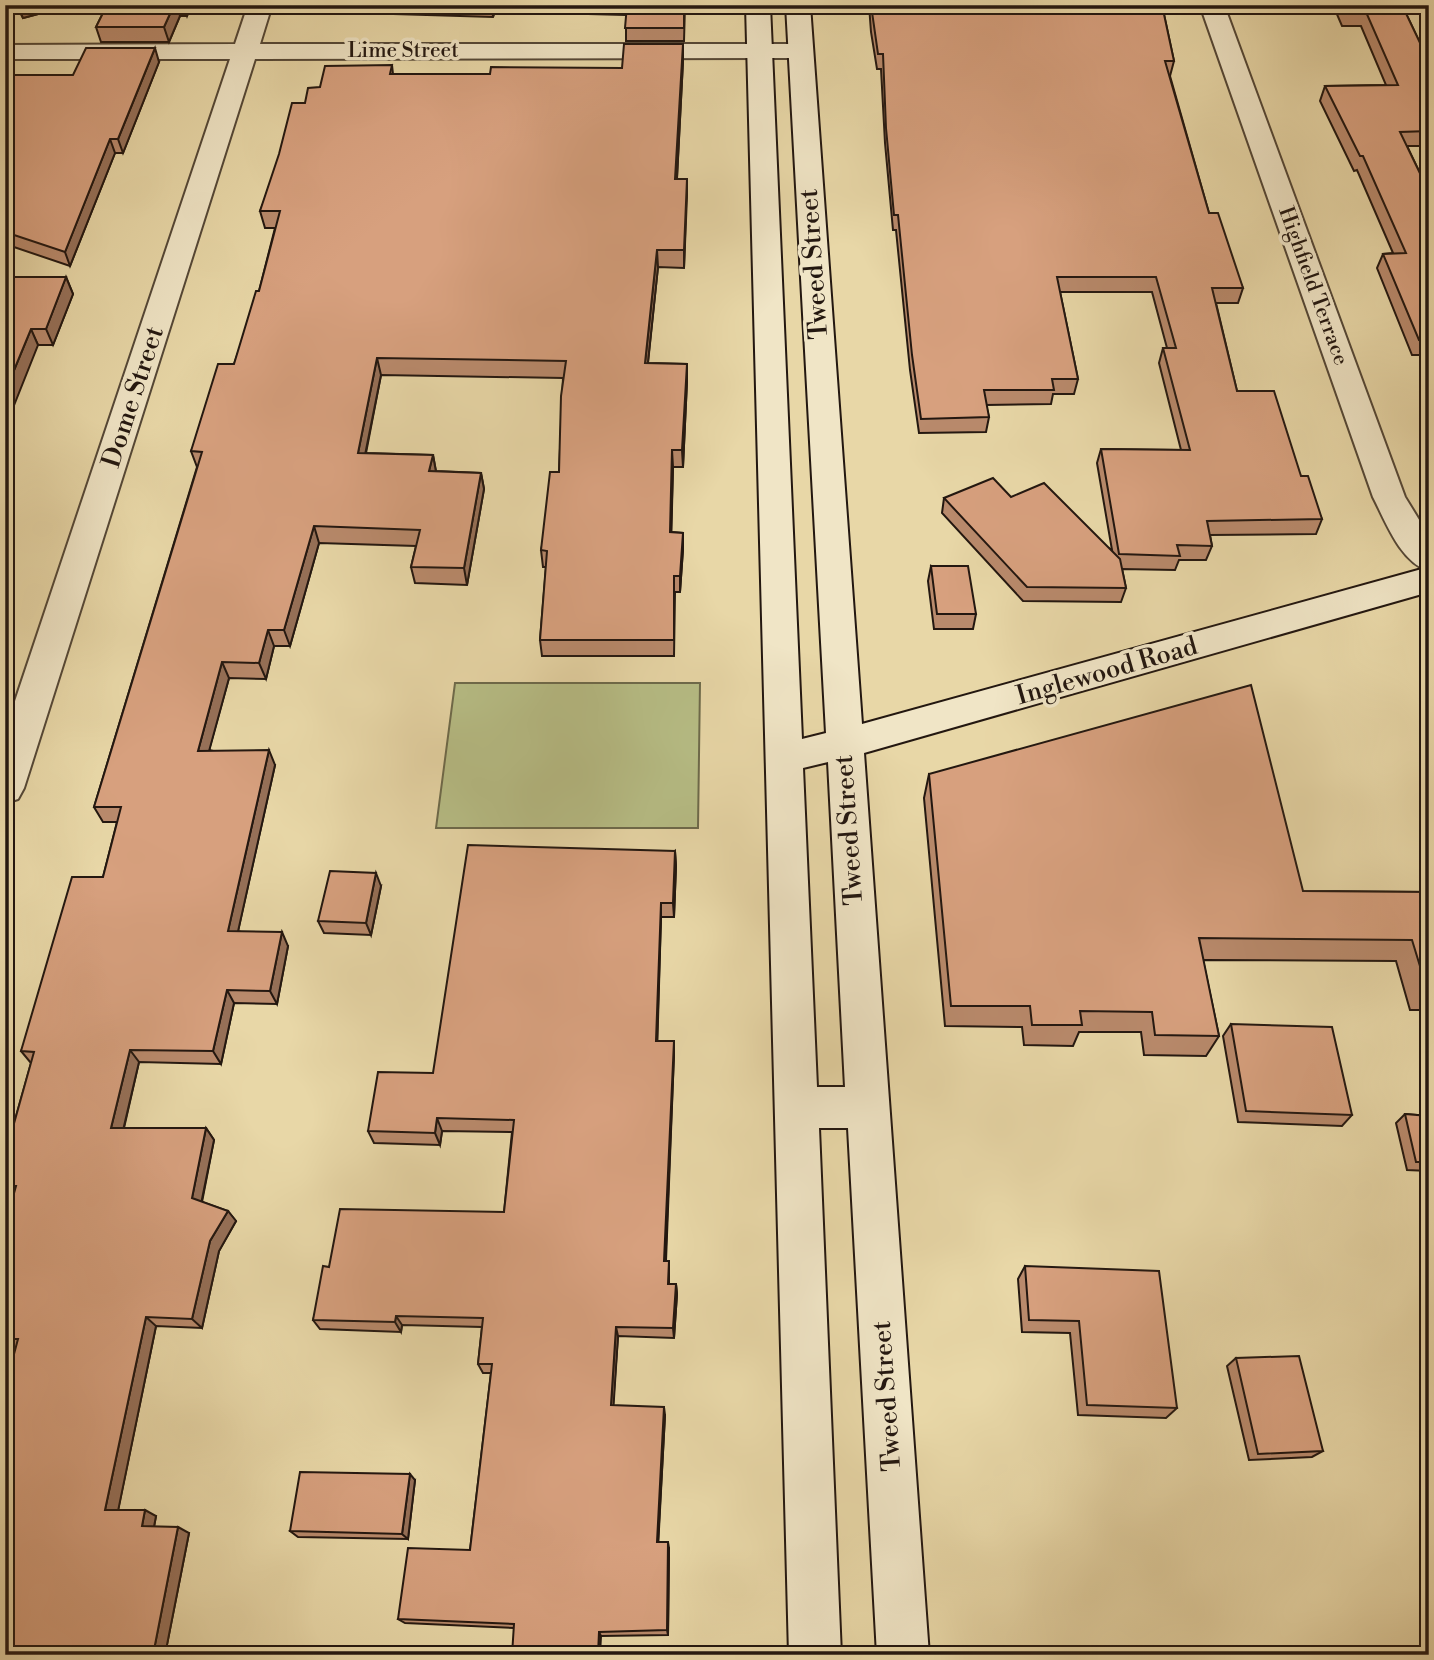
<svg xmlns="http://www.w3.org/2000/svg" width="1434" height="1660" viewBox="0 0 1434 1660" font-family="'Libre Bodoni',serif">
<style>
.green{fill:#b7be86;stroke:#6d6a4b;stroke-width:2}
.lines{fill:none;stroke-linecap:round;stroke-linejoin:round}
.street-casing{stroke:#544736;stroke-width:4}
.secondary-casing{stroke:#231710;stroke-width:4}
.street{fill:#f0e5c6;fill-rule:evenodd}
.secondary{fill:#f0e5c6;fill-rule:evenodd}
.wall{fill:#b98a6c;stroke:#231710;stroke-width:2}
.shaded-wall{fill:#967058;stroke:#231710;stroke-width:2}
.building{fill:#d7a07e;stroke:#231710;stroke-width:2}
.labels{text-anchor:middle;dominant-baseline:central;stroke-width:7;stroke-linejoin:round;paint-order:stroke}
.far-street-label{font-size:21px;fill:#231710;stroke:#f0e5c6}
.street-label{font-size:26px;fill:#231710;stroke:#f0e5c6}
</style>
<rect width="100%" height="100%" fill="#e8d7a7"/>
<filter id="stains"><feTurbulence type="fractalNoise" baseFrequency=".00286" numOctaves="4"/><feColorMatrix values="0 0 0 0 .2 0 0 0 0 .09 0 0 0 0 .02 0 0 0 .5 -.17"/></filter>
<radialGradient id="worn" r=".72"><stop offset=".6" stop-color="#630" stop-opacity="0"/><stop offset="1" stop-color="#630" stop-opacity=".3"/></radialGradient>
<polygon class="green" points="455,683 700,683 698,828 436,828"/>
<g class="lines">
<defs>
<g id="street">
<polygon points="248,5 272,5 260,44 801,44 810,46 813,51 810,56 801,58 255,59 24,788 18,799 5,803 5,731 230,59 5,59 5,45 235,44"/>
<path d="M1200,5H1224L1405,497L1429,536V571C1400,562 1386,522 1373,497Z"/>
</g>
<path id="secondary" d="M746,5H770L802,739L826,733L786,5H810L862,724L1429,567V592L864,753L929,1655H877L848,1128H819L841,1655H789ZM828,762L845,1087H817L803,768Z"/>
</defs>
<use href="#street" class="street-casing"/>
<use href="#secondary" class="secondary-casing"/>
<use href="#street" class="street"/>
<use href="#secondary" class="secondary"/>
</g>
<g class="wall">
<polygon points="16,5 191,5 187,16 180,16 169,42 101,42 96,27 104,11 53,10 23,18"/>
<polygon points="326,5 497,5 493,17 327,12"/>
<polygon points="588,5 685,5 684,41 626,41 626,15 589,14"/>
<polygon points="869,5 1162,5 1174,61 1170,76 1209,213 1243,288 1238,303 1216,303 1237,391 1301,476 1322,519 1316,534 1210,535 1212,546 1206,560 1179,560 1175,570 1122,569 1126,588 1121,602 1023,601 942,513 944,498 1011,497 1112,550 1097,463 1101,449 1181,450 1159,363 1163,348 1167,348 1152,292 1060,292 1078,379 1074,394 1053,394 1051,404 986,405 989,417 986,432 919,433 910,370 896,230 893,230 885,143 881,69 877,69 871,32"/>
<polygon points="1333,5 1402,5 1421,45 1429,45 1429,146 1407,146 1429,192 1429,359 1427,355 1412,355 1377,268 1383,254 1393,253 1357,170 1354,171 1320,101 1325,86 1386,85 1361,26 1342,26"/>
<polygon points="683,44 683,61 677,179 687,179 684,268 658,267 648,363 687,364 687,381 683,467 673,467 671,532 683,533 683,549 680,592 675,592 674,656 542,656 540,640 546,567 543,567 541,550 559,472 563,378 381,375 366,453 433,455 436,471 481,473 484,489 467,585 415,583 411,567 416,546 319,543 290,646 274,646 266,679 229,678 209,750 275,765 238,931 288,946 277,1004 234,1003 221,1064 139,1062 124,1128 206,1128 214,1140 202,1202 228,1211 236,1221 219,1251 202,1328 156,1326 118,1510 156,1516 154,1527 189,1533 165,1655 16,1348 5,1348 5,1225 13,1197 5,1197 5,1127 13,1127 31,1063 21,1051 103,877 117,822 103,822 94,807 197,467 191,451 234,364 259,291 275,228 265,228 260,211 305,103 320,87 392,65 393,74 490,74 622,68"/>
<polygon points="159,62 123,153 115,153 70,266 5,244 5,75 73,75"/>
<polygon points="5,277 66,277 73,294 53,345 38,345"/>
<polygon points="931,566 976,614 973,629 934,629 928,581"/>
<polygon points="929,774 1303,891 1429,892 1429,1010 1410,1010 1396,961 1203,960 1219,1036 1206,1056 1144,1055 1141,1032 1079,1032 1073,1046 1024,1045 1022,1027 945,1026 924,798"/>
<polygon points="675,851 676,866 674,917 661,917 657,1041 674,1054 666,1261 669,1261 669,1284 676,1284 677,1294 674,1338 618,1336 613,1406 665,1415 658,1542 669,1548 668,1635 601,1636 514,1628 405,1623 398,1619 470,1550 491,1373 483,1373 478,1364 482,1327 402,1325 401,1332 320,1329 313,1320 329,1267 504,1212 512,1132 442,1131 440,1145 374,1143 368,1131 433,1073"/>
<polygon points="381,886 371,935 324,933 318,921"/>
<polygon points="1231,1024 1352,1115 1342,1126 1238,1122 1223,1036"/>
<polygon points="1405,1114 1429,1116 1429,1171 1407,1170 1396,1123"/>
<polygon points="1025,1266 1177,1408 1166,1418 1078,1415 1070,1333 1022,1332 1018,1279"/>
<polygon points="1236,1358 1323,1451 1312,1457 1249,1460 1227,1366"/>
<polygon points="415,1480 408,1539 298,1537 290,1531"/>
</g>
<g class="shaded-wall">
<polygon points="18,5 51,5 53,10 23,18"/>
<polygon points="174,5 177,5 180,16 169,42 164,27"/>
<polygon points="183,5 191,5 187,16"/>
<polygon points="492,5 497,5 493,17"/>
<polygon points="683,44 683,61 676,196 675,179"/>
<polygon points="155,48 159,62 123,153 118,139"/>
<polygon points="110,139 115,153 70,266 65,252"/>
<polygon points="687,179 687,196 684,268 684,250"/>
<polygon points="657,250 658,267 646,380 645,363"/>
<polygon points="66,277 73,294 53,345 46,329"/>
<polygon points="31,329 38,345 5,428 5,392"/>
<polygon points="377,358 381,375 362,470 358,453"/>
<polygon points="687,364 687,381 683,467 682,450"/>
<polygon points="5,440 13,454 5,473"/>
<polygon points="672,450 673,467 671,549 670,532"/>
<polygon points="433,455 436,472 429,471"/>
<polygon points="481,473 484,489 467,585 464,568"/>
<polygon points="314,526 319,543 290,646 284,630"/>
<polygon points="683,533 683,549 680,592 680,576"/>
<polygon points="268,630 274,646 266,679 259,663"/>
<polygon points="222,662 229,678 205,766 198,751"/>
<polygon points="269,750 275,765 235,945 228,931"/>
<polygon points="675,851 676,866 674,917 673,903"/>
<polygon points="376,873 381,886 371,935 366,923"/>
<polygon points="661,903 661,917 657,1054 656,1041"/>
<polygon points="282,932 288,946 277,1004 270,991"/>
<polygon points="227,990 234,1003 221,1064 213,1051"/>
<polygon points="674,1041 674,1054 665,1271 664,1261"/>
<polygon points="130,1050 139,1062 121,1139 111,1128"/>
<polygon points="437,1118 442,1131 440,1145 435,1133"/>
<polygon points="206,1128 214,1140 200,1209 192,1198"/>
<polygon points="228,1211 236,1221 219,1251 202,1328 192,1319 210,1241"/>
<polygon points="676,1284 677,1294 674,1338 673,1328"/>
<polygon points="396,1316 402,1325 401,1332 395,1322"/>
<polygon points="146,1317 156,1326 117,1516 105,1510"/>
<polygon points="616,1327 618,1336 613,1414 611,1405"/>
<polygon points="664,1407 665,1415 658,1548 657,1542"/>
<polygon points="410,1474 415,1480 408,1539 402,1534"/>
<polygon points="145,1510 156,1516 153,1532 142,1526"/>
<polygon points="178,1527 189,1533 165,1655 153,1655"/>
<polygon points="668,1542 669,1548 668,1635 667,1630"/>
<polygon points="599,1632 601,1636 600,1655 598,1655"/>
</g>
<g class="building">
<polygon points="107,5 174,5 164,27 96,27"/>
<polygon points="627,5 684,5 684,28 625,28"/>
<polygon points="871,5 1162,5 1174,61 1165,61 1209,213 1218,213 1243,288 1212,288 1237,391 1274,391 1301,476 1308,476 1322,519 1207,521 1212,546 1177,545 1180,556 1119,554 1101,449 1190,450 1163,348 1176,348 1156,277 1057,277 1078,379 1052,379 1054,390 984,390 989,417 921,419 912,355 898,215 894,215 886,128 883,54 878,54"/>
<polygon points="1344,5 1402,5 1421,45 1429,45 1429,131 1400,132 1429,192 1429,341 1419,340 1383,254 1406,253 1363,156 1360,156 1325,86 1398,85 1366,12 1347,11"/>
<polygon points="624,44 683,44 675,179 687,179 684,250 657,250 645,363 687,364 682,450 672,450 670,532 683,533 680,576 674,576 674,640 540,640 547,551 541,550 550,472 559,472 561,396 566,361 377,358 358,453 433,455 429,471 481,473 464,568 411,567 420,530 314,526 284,630 268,630 259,663 222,662 198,751 269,750 228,931 282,932 270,991 227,990 213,1051 130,1050 111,1128 206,1128 192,1198 228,1211 210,1241 192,1319 146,1317 105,1510 145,1510 142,1526 178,1527 153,1655 5,1655 5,1388 18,1339 5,1339 5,1226 16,1186 5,1186 5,1127 13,1127 34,1052 21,1051 72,877 103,877 121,807 94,807 202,452 191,451 218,364 234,364 256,291 259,291 280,211 260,211 279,154 292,103 305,103 308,88 320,87 325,66 392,65 390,74 490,74 491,67 622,68"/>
<polygon points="86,48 155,48 118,139 110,139 65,252 5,232 5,75 73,75"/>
<polygon points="5,277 66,277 46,329 31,329 5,392"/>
<polygon points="993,478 1011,497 1044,483 1120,559 1126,588 1027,587 944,498"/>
<polygon points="931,566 968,566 976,614 937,614"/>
<polygon points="1251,685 1303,891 1429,892 1429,989 1427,989 1412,940 1199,938 1219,1036 1155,1035 1152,1012 1080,1011 1082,1025 1032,1025 1030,1006 951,1006 929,774"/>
<polygon points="468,845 675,851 673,903 661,903 656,1041 674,1041 664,1261 669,1261 668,1284 676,1284 673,1328 616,1327 611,1405 664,1407 657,1542 668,1542 667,1630 599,1632 598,1655 512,1655 514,1624 398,1619 408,1548 470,1550 492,1364 478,1364 483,1318 396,1316 395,1322 313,1320 323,1266 329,1267 340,1209 504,1212 514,1120 437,1118 435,1133 368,1131 378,1072 433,1073"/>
<polygon points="330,871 376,873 366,923 318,921"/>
<polygon points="1231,1024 1332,1027 1352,1115 1246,1111"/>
<polygon points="1405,1114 1429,1116 1429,1162 1416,1162"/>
<polygon points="1025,1266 1159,1271 1177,1408 1087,1405 1079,1321 1029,1320"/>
<polygon points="1299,1356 1323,1451 1258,1454 1236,1358"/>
<polygon points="300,1472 410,1474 402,1534 290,1531"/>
</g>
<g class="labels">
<g class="far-street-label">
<text x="403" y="51">Lime Street</text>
<text transform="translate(1313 286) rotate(70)">Highfield Terrace</text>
</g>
<g class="street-label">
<text transform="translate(814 264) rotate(-94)">Tweed Street</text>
<text transform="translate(133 397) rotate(-72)">Dome Street</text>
<text transform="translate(1107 671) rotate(-16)">Inglewood Road</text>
<text transform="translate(849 830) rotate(-94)">Tweed Street</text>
<text transform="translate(887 1396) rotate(-94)">Tweed Street</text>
</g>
</g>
<rect width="1434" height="1660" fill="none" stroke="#e8d7a7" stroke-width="28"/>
<rect x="7" y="7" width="1420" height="1646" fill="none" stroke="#231710" stroke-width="3.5"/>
<rect x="14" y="14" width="1406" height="1632" fill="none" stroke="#231710" stroke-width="2"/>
<rect width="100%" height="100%" filter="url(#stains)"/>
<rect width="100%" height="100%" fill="url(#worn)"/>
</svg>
